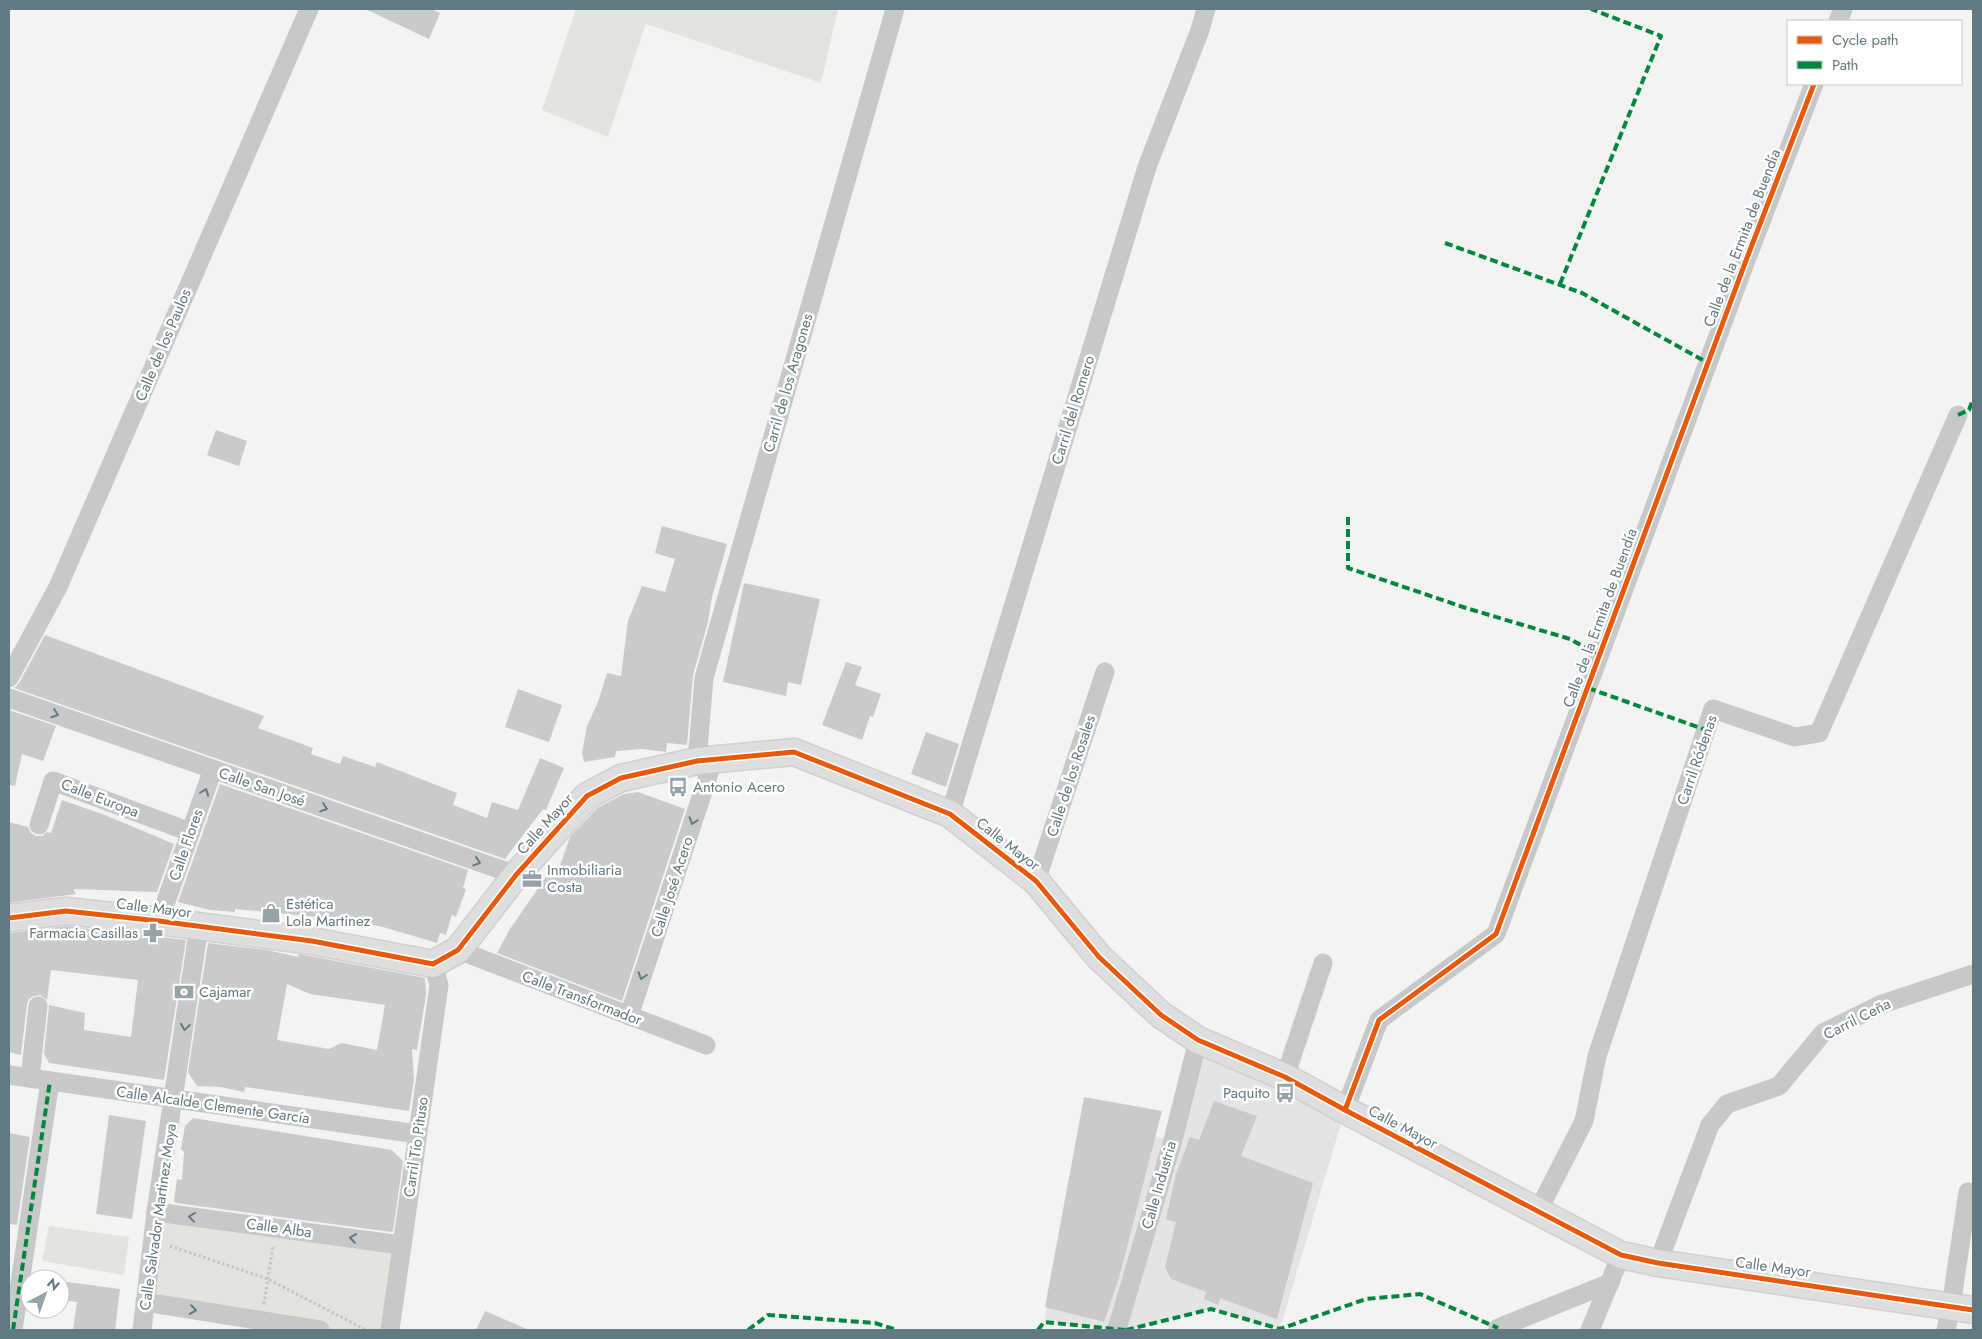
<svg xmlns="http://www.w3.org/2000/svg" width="1982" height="1339" viewBox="0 0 1982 1339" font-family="Jost,sans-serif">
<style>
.built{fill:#e3e4e3}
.green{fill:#e2e5de}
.building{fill:#c9cbcb;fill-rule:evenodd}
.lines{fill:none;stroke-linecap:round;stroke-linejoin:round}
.secondary-casing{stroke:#cfd1d1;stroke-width:29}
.path{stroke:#c4c6c6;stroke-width:3;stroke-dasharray:2.5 2.5;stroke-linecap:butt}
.street{stroke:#c7c8c8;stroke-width:19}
.secondary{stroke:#dddedd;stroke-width:26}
.quiet{stroke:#00873e;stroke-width:4;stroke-dasharray:8 4;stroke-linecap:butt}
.cycleway-casing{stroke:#fff;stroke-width:8}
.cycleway{stroke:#e8590c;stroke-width:5}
.oneway{stroke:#627981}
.labels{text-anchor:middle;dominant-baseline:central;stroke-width:5;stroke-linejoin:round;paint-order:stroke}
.street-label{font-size:15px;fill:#627981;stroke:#fff}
.poi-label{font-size:15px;fill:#627981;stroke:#fff;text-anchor:start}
</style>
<rect width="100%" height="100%" fill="#f3f3f1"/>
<polygon class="built" points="1198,1040 1345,1110 1280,1329 1211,1309 1126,1330 1044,1322 1081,1121 1173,1140"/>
<g class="green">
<polygon points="576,9 838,9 821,83 646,24 608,137 542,110"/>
<polygon points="156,1214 401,1246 387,1330 327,1330 147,1301"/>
<polygon points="49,1226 129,1237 124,1275 42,1261"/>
</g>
<g class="building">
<polygon points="365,9 431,9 440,13 429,39"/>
<polygon points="216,430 247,441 239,466 207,455"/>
<polygon points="662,526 727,544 712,597 708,622 693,675 687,745 667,743 666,752 642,749 616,751 615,757 584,762 582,753 587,726 598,702 607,673 621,676 628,621 642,586 665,592 675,559 655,553"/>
<polygon points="744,583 820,599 801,685 788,682 786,696 723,682"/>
<polygon points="45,635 264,716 258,728 313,748 311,754 340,764 343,756 375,767 377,762 457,793 453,805 487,818 492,802 518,810 540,758 564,768 546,810 543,809 505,859 14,688 19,683"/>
<polygon points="846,662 862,667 855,685 881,694 873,717 870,716 862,740 822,725"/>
<polygon points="518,689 562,705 549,742 505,727"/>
<polygon points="9,710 56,726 43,761 22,754 15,786 9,785"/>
<polygon points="926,732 959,744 946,787 911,774"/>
<polygon points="220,784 468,870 463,888 466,889 456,917 452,915 446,935 440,933 437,943 383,927 347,920 235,909 235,912 210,910 178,902"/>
<polygon points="638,792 685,809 622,1001 497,953 510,929 550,871 557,874 570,837 597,808 624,794"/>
<polygon points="62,800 105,815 174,844 157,892 73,889 76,894 9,903 9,822 28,827 31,833 36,836 42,836 47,832 51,833"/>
<polygon points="66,926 186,940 164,1080 49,1063 44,1054 49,1005 85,1013 84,1030 131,1037 138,980 51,970 47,1000 40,995 34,996 29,999 27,1004 21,1055 9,1052 9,933"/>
<path d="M208,943L267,950L298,957L299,954L310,956L425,978L426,995L417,1050L412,1049L414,1080L409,1111L245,1087L244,1092L221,1087L197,1086L188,1072ZM287,984L310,994L385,1005L377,1050L341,1043L329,1049L277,1040Z"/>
<polygon points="1084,1097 1162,1111 1119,1278 1104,1322 1045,1307"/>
<polygon points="1214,1101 1257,1116 1241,1156 1313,1183 1277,1319 1220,1298 1218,1305 1204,1299 1206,1292 1171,1279 1165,1267 1176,1222 1166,1219 1176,1174 1190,1137 1199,1140"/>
<polygon points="109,1115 146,1121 132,1219 96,1214"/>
<polygon points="193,1118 392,1150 403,1161 393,1231 391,1232 176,1203 174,1201 177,1179 182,1180 184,1152 181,1149 185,1126"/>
<polygon points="9,1133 30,1137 17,1225 9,1224"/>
<polygon points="60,1281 120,1289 115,1330 73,1330 77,1302 60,1300"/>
<polygon points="485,1311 529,1330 476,1330"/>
</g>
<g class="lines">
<defs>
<polyline id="secondary" points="9,918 66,911 159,921 312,941 433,964 458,950 516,875 587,796 621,778 697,761 794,752 950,814 1036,881 1099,957 1161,1015 1198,1040 1285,1077 1345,1110 1621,1255 1658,1263 1973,1310"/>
</defs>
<use href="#secondary" class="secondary-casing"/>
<g class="path">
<polyline points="170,1246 268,1279 366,1330"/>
<polyline points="264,1304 273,1246"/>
</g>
<g class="street">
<polyline points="1838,21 1843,9"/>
<polyline points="9,678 58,587 309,9"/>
<polyline points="9,698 516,875"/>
<polyline points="697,761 704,678 895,9"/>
<polyline points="950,814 1147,167 1200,30 1206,9"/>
<polyline points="39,825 53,781 190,832"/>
<polyline points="1036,881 1105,672"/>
<polyline points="159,921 213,769"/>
<polyline points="458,950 706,1045"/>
<polyline points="629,1016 714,758"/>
<polyline points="9,1075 417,1134"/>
<polyline points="1285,1077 1323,963"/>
<polyline points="30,1078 38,1006"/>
<polyline points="1345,1110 1379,1020 1496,934 1745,263 1814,84"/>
<polyline points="1538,1211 1584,1121 1597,1056 1713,709 1795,737 1819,733 1958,415"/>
<polyline points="156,1212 401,1245"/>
<polyline points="1658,1263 1710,1125 1727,1104 1779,1086 1823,1033 1882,1004 1973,974"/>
<polyline points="145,1302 320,1330"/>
<polyline points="1498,1328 1610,1283"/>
<polyline points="1117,1329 1173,1140 1198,1040"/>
<polyline points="13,1330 50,1081"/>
<polyline points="142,1330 156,1212 199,926"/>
<polyline points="390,1330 439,985 433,964"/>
<polyline points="1590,1330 1621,1255"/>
<polyline points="1946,1330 1951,1306 1968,1192"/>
</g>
<use href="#secondary" class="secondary"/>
<g class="quiet">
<polyline points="1445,243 1582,293 1708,363"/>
<polyline points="1560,284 1661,36 1591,9"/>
<polyline points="1958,415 1969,410 1973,399"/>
<polyline points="1348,517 1348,568 1466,608 1570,639 1600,656"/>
<polyline points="1588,688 1706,730"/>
<polyline points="13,1330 50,1081"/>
<polyline points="748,1330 768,1315 875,1323 897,1330"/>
<polyline points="1038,1330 1044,1322 1125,1330"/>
<polyline points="1126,1330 1211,1309 1280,1329 1366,1299 1420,1294 1498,1328"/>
</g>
<defs>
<g id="cycleway">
<polyline points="9,918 66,911 159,921 312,941 433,964 458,950 516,875 587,796 621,778 697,761 794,752 950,814 1036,881 1099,957 1161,1015 1198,1040 1285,1077 1345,1110 1621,1255 1658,1263 1973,1310"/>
<polyline points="1345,1110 1379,1020 1496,934 1745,263 1814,84"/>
</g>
</defs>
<use href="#cycleway" class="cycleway-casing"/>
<use href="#cycleway" class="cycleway"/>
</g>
<defs><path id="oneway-chevron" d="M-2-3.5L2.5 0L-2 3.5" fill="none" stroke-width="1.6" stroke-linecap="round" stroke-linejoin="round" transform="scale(1.25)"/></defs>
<g class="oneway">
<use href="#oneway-chevron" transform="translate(55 714) rotate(19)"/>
<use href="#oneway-chevron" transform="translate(205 792) rotate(-69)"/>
<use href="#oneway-chevron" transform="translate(324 808) rotate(19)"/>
<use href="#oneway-chevron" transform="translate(693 821) rotate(108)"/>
<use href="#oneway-chevron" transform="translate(477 862) rotate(19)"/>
<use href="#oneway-chevron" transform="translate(642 976) rotate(108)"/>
<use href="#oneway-chevron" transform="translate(185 1027) rotate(98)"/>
<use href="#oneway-chevron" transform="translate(192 1217) rotate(-173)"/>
<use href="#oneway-chevron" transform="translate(353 1238) rotate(-172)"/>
<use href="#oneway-chevron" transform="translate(193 1310) rotate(9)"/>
</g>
<defs>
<symbol id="bus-bare" viewBox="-9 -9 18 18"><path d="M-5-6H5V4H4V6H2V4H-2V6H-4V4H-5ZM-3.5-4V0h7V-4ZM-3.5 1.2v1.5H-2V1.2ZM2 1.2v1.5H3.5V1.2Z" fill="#95a4a8" stroke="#fff" stroke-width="2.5" paint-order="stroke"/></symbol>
<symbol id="office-bare" viewBox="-9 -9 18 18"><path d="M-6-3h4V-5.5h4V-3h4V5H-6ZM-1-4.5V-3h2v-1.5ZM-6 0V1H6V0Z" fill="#95a4a8" stroke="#fff" stroke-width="2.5" paint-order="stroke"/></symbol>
<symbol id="shop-bare" viewBox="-9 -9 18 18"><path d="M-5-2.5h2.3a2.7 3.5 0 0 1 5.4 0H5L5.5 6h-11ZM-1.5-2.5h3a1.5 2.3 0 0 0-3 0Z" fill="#95a4a8" stroke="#fff" stroke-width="2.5" paint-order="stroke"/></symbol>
<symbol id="pharmacy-bare" viewBox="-9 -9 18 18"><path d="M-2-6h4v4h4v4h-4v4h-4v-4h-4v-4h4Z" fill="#95a4a8" stroke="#fff" stroke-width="2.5" paint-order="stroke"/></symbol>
<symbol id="bank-bare" viewBox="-9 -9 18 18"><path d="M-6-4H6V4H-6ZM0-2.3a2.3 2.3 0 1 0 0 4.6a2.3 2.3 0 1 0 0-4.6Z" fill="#95a4a8" stroke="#fff" stroke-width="2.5" paint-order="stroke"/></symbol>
</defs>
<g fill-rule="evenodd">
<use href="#bus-bare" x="664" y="773" width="28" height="28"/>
<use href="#office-bare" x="518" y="865" width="28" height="28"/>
<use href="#shop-bare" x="257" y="899" width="28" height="28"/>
<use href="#pharmacy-bare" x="139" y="919" width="28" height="28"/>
<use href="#bank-bare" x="170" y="978" width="28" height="28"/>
<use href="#bus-bare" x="1271" y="1079" width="28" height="28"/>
</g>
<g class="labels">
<g class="street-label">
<text transform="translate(1742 238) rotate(-69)">Calle de la Ermita de Buendía</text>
<text transform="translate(163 345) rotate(-67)">Calle de los Paulos</text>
<text transform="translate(788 383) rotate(-74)">Carril de los Aragones</text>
<text transform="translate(1073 410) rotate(-73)">Carril del Romero</text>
<text transform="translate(1600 618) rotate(-70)">Calle de la Ermita de Buendía</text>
<text transform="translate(1697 760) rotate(-71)">Carril Ródenas</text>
<text transform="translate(1071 776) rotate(-72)">Calle de los Rosales</text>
<text transform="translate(262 787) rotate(19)">Calle San José</text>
<text transform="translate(100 798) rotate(21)">Calle Europa</text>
<text transform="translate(545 824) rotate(-48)">Calle Mayor</text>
<text transform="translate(1008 844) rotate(38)">Calle Mayor</text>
<text transform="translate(186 845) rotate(-71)">Calle Flores</text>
<text transform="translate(672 887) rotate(-72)">Calle José Acero</text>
<text transform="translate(154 908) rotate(7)">Calle Mayor</text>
<text transform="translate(582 998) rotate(21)">Calle Transformador</text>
<text transform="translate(1857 1019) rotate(-27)">Carril Ceña</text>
<text transform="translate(213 1105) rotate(8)">Calle Alcalde Clemente García</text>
<text transform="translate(1403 1127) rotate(28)">Calle Mayor</text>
<text transform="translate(416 1147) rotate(-82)">Carril Tío Pituso</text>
<text transform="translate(1159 1185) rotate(-74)">Calle Industria</text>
<text transform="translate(158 1217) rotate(-82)">Calle Salvador Martinez Moya</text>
<text transform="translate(279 1228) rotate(8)">Calle Alba</text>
<text transform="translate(1773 1267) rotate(8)">Calle Mayor</text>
</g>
<g class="poi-label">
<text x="693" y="787">Antonio Acero</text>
<text x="547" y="870">Inmobiliaria<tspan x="547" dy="17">Costa</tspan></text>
<text x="286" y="904">Estética<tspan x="286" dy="17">Lola Martinez</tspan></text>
<text x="138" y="933" text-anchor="end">Farmacia Casillas</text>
<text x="199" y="992">Cajamar</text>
<text x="1270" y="1093" text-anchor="end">Paquito</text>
</g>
</g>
<rect width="1982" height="1339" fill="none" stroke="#627981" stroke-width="20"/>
<rect x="1787" y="20" width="175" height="65" fill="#ffffff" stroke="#c0c9cd"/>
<rect x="1797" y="36" width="25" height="8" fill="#e8590c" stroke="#c0c9cd"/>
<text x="1832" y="45" font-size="15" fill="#627981">Cycle path</text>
<rect x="1797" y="61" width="25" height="8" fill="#00873e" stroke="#c0c9cd"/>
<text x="1832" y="70" font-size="15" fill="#627981">Path</text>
<g transform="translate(45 1294) rotate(41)"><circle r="24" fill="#ffffff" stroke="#c0c9cd"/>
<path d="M0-4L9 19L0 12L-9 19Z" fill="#95a4a8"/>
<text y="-8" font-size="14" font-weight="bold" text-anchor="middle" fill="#627981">N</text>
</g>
</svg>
